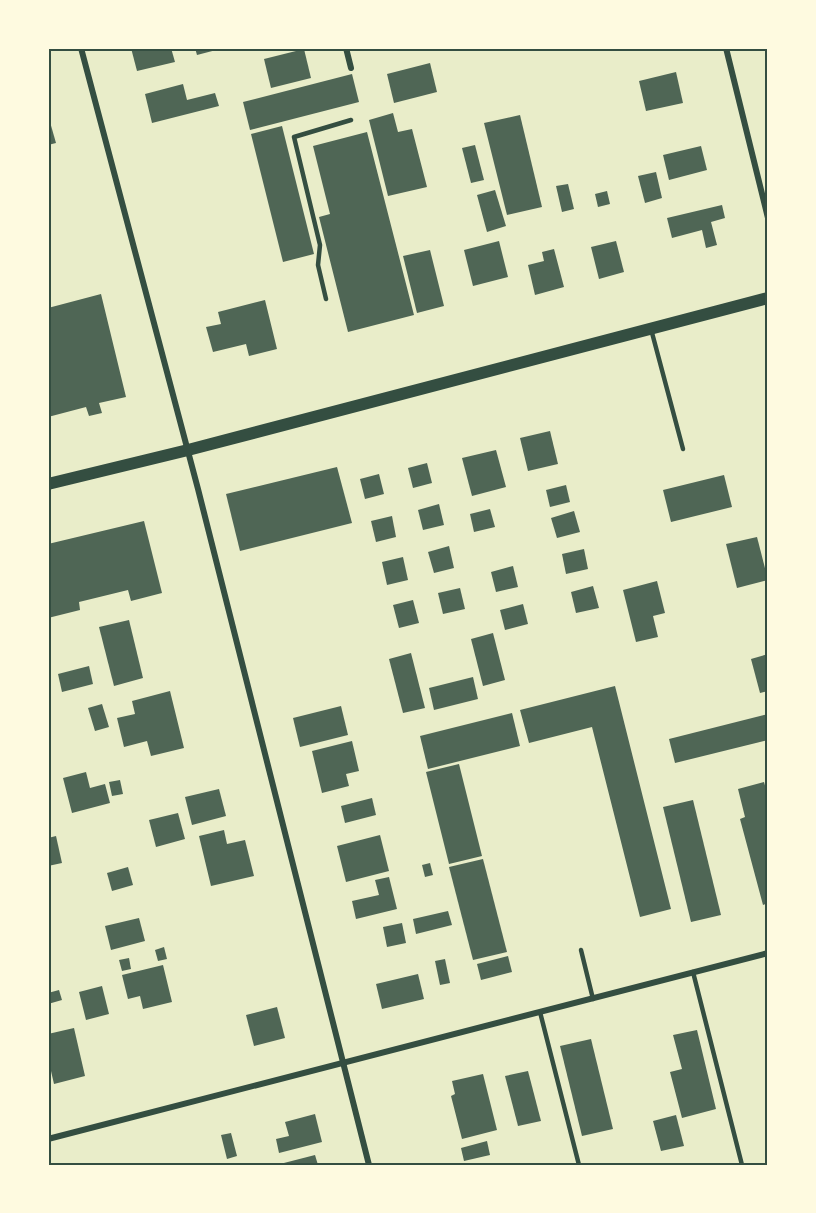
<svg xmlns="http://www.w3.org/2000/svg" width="816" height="1213" viewBox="0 0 816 1213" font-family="'PT Serif',serif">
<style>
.building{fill:#4f6655}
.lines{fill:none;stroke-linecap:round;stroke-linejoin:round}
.service{stroke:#344e41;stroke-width:4.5}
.minor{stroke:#344e41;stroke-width:6}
.secondary{stroke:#344e41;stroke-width:12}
.neatline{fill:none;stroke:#344e41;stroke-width:2}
</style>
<rect width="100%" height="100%" fill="#e9edc9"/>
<g class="building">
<polygon points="131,48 171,48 175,62 137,71"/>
<polygon points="195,48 220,48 220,49 197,55"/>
<polygon points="304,49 311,78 271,88 264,59"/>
<polygon points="430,63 437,92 394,103 387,74"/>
<polygon points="676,72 683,103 646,111 639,81"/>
<polygon points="352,74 359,102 250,130 243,102"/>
<polygon points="183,84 187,100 215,93 219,106 152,123 145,94"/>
<polygon points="393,113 398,132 412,129 427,187 388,196 369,120"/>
<polygon points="48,115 56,143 48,145"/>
<polygon points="520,115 542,207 507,215 484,123"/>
<polygon points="282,126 314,254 283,262 251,134"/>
<polygon points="367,132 414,315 348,332 319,217 330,214 313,146"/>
<polygon points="475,145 484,180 471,183 462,148"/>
<polygon points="701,146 707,170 669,180 663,155"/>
<polygon points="656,172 662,198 645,203 638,176"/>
<polygon points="568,184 574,209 562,212 556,186"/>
<polygon points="495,190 506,226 487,232 477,195"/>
<polygon points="607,191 610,204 598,207 595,194"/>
<polygon points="722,205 725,218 711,222 717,245 706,248 702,230 672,238 667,218"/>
<polygon points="499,241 508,277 473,286 464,250"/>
<polygon points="616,241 624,272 599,279 591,247"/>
<polygon points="554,249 564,287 535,295 528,265 544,261 542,252"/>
<polygon points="430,250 444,306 417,313 403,256"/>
<polygon points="101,294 126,397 99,403 102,413 89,416 86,407 48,417 48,308"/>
<polygon points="265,300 277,349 249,356 246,344 213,352 206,327 221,324 218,312"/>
<polygon points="550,431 558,464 528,471 520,438"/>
<polygon points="496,450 506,487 472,496 462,458"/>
<polygon points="427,463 432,483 413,488 408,468"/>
<polygon points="337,467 352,523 240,551 226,494"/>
<polygon points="379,474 384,494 365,499 360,479"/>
<polygon points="724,475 732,507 671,522 663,490"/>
<polygon points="566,485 570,502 550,507 546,490"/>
<polygon points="439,504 444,525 423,530 418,510"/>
<polygon points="490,509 495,527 474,532 470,514"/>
<polygon points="574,511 580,532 557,538 551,518"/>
<polygon points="392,516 396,537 376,542 371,521"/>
<polygon points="144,521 162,593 131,601 128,590 79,602 80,610 48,618 48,544"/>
<polygon points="757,537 768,580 737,588 726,544"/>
<polygon points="449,546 454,568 434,573 428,552"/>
<polygon points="584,549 588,569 566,574 562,554"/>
<polygon points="403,557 408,580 387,585 382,562"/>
<polygon points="513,566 518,587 496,592 491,572"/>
<polygon points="657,581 665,613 653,616 658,637 636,642 623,590"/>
<polygon points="593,586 599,608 576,613 571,592"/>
<polygon points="460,588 465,609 443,614 438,593"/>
<polygon points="413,600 419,623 399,628 393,605"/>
<polygon points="523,604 528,624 505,630 500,610"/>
<polygon points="129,620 143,678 114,686 99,627"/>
<polygon points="493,633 505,680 483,686 471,639"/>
<polygon points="411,653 425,708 403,713 389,659"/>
<polygon points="768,654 768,691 760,693 751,659"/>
<polygon points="89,666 93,684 62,692 58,674"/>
<polygon points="473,677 478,699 434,710 429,688"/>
<polygon points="615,686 671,909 640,917 592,727 529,743 520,710"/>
<polygon points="170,691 184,748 151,756 147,741 124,747 117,718 135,714 132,701"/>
<polygon points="102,704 109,727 95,731 88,708"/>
<polygon points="341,706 348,735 300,747 293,718"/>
<polygon points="512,713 520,746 428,769 420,736"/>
<polygon points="768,714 768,740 675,763 669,739"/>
<polygon points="352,741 359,771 346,774 349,786 322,793 312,751"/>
<polygon points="459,764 482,856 449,864 426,772"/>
<polygon points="86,772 90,788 105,784 110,803 72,813 63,778"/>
<polygon points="120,780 123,794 112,796 109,782"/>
<polygon points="764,782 768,796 768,903 763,905 740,819 745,817 738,789"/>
<polygon points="219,789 226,816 192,825 185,797"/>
<polygon points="372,798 376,815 345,823 341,806"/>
<polygon points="693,800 721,915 691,922 663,807"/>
<polygon points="178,813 185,839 156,847 149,820"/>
<polygon points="224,830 227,844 245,840 254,876 211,886 199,836"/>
<polygon points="380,835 389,871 346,882 337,846"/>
<polygon points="56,836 62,863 48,866 48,838"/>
<polygon points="483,859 507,952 473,960 449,867"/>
<polygon points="430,863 433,875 425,877 422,865"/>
<polygon points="128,867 133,885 112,891 107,873"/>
<polygon points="389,877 397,909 356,919 352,901 379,895 375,880"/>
<polygon points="448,911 452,925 416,934 413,919"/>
<polygon points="139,918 145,941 111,950 105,926"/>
<polygon points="402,923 406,943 387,947 383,927"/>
<polygon points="164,947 167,959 158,961 155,950"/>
<polygon points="508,956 512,972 481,980 477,964"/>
<polygon points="129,958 131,969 122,971 119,960"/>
<polygon points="445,959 450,983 440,985 435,961"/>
<polygon points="163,965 172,1002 143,1009 140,996 128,999 122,975"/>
<polygon points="418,974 424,999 382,1009 376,984"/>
<polygon points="102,986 109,1014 86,1020 79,992"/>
<polygon points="59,990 62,1000 48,1004 48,993"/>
<polygon points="277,1007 285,1038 254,1046 246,1015"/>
<polygon points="74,1028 85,1076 54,1084 48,1058 48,1034"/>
<polygon points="697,1030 716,1109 682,1118 670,1072 682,1069 673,1035"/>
<polygon points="591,1039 613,1129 582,1136 560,1046"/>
<polygon points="528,1071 541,1121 518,1126 505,1076"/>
<polygon points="483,1074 497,1130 462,1139 451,1096 455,1094 452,1081"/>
<polygon points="315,1114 322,1142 279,1153 276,1139 289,1136 285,1122"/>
<polygon points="676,1115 684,1146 661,1151 653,1121"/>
<polygon points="231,1133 237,1156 227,1159 221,1135"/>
<polygon points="487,1141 490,1155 464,1161 461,1148"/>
<polygon points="315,1155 318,1165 280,1165 280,1164"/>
</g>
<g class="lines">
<g class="service">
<polyline points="326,299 318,265 320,245 294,137 351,120"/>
<polyline points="651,329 683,449"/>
<polyline points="581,950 593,999"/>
<polyline points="693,972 742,1165"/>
<polyline points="540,1012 579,1165"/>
</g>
<g class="minor">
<polyline points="81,48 198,489 369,1165"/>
<polyline points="346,48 351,68"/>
<polyline points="726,48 768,218"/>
<polyline points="48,1139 768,953"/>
</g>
<polyline class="secondary" points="48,484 188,450 768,298"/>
</g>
<rect width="816" height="1213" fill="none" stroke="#fefae0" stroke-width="99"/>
<rect x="50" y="50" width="716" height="1114" class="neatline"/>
</svg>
